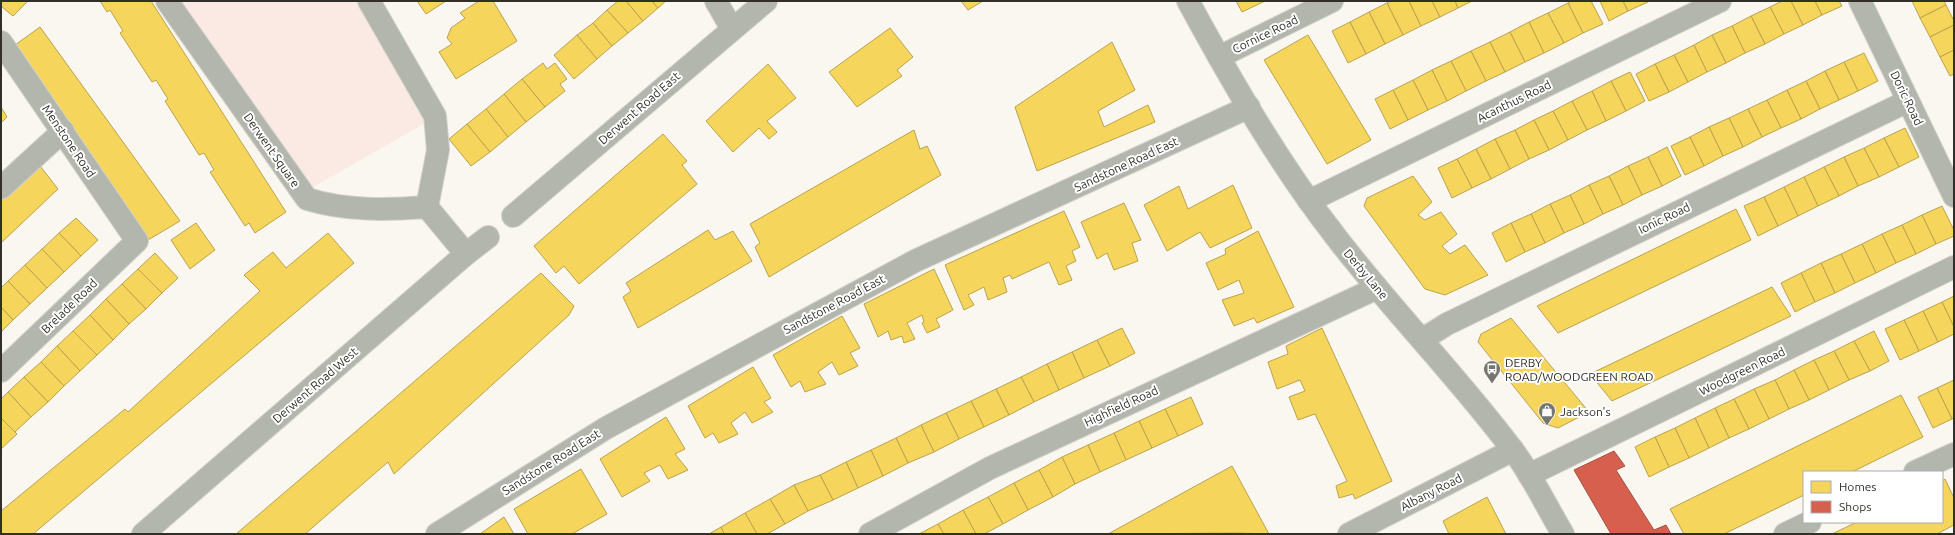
<svg xmlns="http://www.w3.org/2000/svg" width="1955" height="535" viewBox="0 0 1955 535" font-family="Ubuntu,sans-serif">
<style>
.green{fill:#fbe9e3}
.homes{fill:#f6d55c;stroke:#bba34d}
.shops{fill:#d6604d;stroke:#a45142}
.lines{fill:none;stroke-linecap:round;stroke-linejoin:round}
.minor-casing{stroke:#d4d2cc;stroke-width:24}
.minor{stroke:#b2b6ac;stroke-width:22}
.labels{text-anchor:middle;dominant-baseline:central;stroke-width:4;stroke-linejoin:round;paint-order:stroke}
.street-label{font-size:12px;fill:#302f29;stroke:#fff}
.poi-label{font-size:12px;fill:#302f29;stroke:#fff;text-anchor:start}
</style>
<rect width="100%" height="100%" fill="#f9f7ef"/>
<polygon class="green" points="179,1 357,1 425,123 308,190 200,28"/>
<g class="homes">
<polygon points="1,1 28,1 13,16 2,7 1,8"/>
<polygon points="100,1 151,1 286,212 255,233 249,223 245,226 210,172 214,170 204,153 199,155 165,101 168,99 156,80 152,82 120,33 123,31 110,10 107,12"/>
<polygon points="417,1 446,1 426,14"/>
<polygon points="479,1 493,1 517,41 456,79 439,52 452,44 447,38 451,28 465,18 460,13"/>
<polygon points="618,1 626,1 643,21 628,33 607,10"/>
<polygon points="626,1 652,1 658,8 643,21"/>
<polygon points="652,1 666,1 658,8"/>
<polygon points="961,1 983,1 968,10"/>
<polygon points="1236,1 1265,1 1242,12"/>
<polygon points="1391,1 1409,1 1421,26 1403,35 1387,3"/>
<polygon points="1409,1 1432,1 1440,17 1421,26"/>
<polygon points="1432,1 1455,1 1458,8 1440,17"/>
<polygon points="1455,1 1472,1 1458,8"/>
<polygon points="1572,1 1591,1 1603,24 1583,33 1568,3"/>
<polygon points="1600,1 1623,1 1628,11 1609,21"/>
<polygon points="1623,1 1647,1 1648,2 1628,11"/>
<polygon points="1782,1 1791,1 1803,25 1784,34 1770,7"/>
<polygon points="1791,1 1815,1 1822,15 1803,25"/>
<polygon points="1815,1 1839,1 1842,6 1822,15"/>
<polygon points="1912,1 1944,1 1946,5 1920,18"/>
<polygon points="1387,3 1403,35 1385,44 1369,12"/>
<polygon points="1568,3 1583,33 1564,43 1548,13"/>
<polygon points="1946,5 1954,21 1954,25 1930,37 1920,18"/>
<polygon points="1770,7 1784,34 1765,44 1751,16"/>
<polygon points="607,10 628,33 612,46 593,23"/>
<polygon points="1369,12 1385,44 1366,54 1350,22"/>
<polygon points="1548,13 1564,43 1544,53 1529,22"/>
<polygon points="1751,16 1765,44 1745,53 1732,26"/>
<polygon points="1350,22 1366,54 1348,63 1332,31"/>
<polygon points="1529,22 1544,53 1525,62 1510,32"/>
<polygon points="593,23 612,46 597,59 577,35"/>
<polygon points="1954,25 1954,50 1940,57 1930,37"/>
<polygon points="1732,26 1745,53 1726,63 1712,35"/>
<polygon points="40,27 180,221 148,240 15,45"/>
<polygon points="890,28 913,57 897,70 902,76 857,107 829,72"/>
<polygon points="1510,32 1525,62 1505,72 1490,42"/>
<polygon points="577,35 597,59 574,79 554,55"/>
<polygon points="1308,35 1371,140 1327,164 1264,60"/>
<polygon points="1712,35 1726,63 1707,72 1694,45"/>
<polygon points="1112,42 1135,90 1098,111 1104,127 1148,105 1155,122 1037,171 1015,107"/>
<polygon points="1490,42 1505,72 1486,81 1471,51"/>
<polygon points="1694,45 1707,72 1688,82 1674,55"/>
<polygon points="1954,50 1954,74 1950,76 1940,57"/>
<polygon points="1471,51 1486,81 1466,91 1451,61"/>
<polygon points="1864,53 1878,81 1858,91 1844,62"/>
<polygon points="1674,55 1688,82 1669,92 1655,64"/>
<polygon points="1451,61 1466,91 1447,101 1432,70"/>
<polygon points="1844,62 1858,91 1839,100 1825,71"/>
<polygon points="543,63 547,69 555,63 567,79 560,84 565,91 545,107 522,79"/>
<polygon points="768,64 796,98 767,121 777,132 769,139 759,128 733,152 706,121"/>
<polygon points="1655,64 1669,92 1649,101 1636,74"/>
<polygon points="1432,70 1447,101 1428,110 1413,80"/>
<polygon points="1825,71 1839,100 1820,109 1806,81"/>
<polygon points="1630,72 1645,101 1626,111 1611,81"/>
<polygon points="522,79 545,107 526,122 504,94"/>
<polygon points="1413,80 1428,110 1408,120 1393,90"/>
<polygon points="1611,81 1626,111 1606,121 1592,91"/>
<polygon points="1806,81 1820,109 1801,119 1787,90"/>
<polygon points="1393,90 1408,120 1390,129 1375,99"/>
<polygon points="1787,90 1801,119 1781,128 1767,100"/>
<polygon points="1592,91 1606,121 1587,130 1572,101"/>
<polygon points="504,94 526,122 508,137 486,109"/>
<polygon points="1767,100 1781,128 1762,137 1748,109"/>
<polygon points="1572,101 1587,130 1568,140 1553,111"/>
<polygon points="1,107 7,117 1,123"/>
<polygon points="486,109 508,137 490,152 467,124"/>
<polygon points="1748,109 1762,137 1743,147 1729,118"/>
<polygon points="1553,111 1568,140 1549,150 1534,120"/>
<polygon points="1729,118 1743,147 1723,156 1709,127"/>
<polygon points="1534,120 1549,150 1529,159 1515,130"/>
<polygon points="467,124 490,152 471,166 449,139"/>
<polygon points="1709,127 1723,156 1704,166 1690,137"/>
<polygon points="1905,128 1919,157 1899,167 1884,138"/>
<polygon points="914,130 920,149 927,146 941,175 769,277 755,247 760,243 750,224"/>
<polygon points="1515,130 1529,159 1510,169 1495,139"/>
<polygon points="663,134 687,161 682,165 697,184 579,284 564,266 556,273 534,246"/>
<polygon points="1690,137 1704,166 1685,175 1671,146"/>
<polygon points="1884,138 1899,167 1879,177 1864,148"/>
<polygon points="1495,139 1510,169 1491,179 1476,149"/>
<polygon points="1667,147 1681,176 1662,186 1648,157"/>
<polygon points="1864,148 1879,177 1858,186 1844,157"/>
<polygon points="1476,149 1491,179 1472,188 1457,159"/>
<polygon points="1648,157 1662,186 1642,195 1628,166"/>
<polygon points="1844,157 1858,186 1839,196 1824,167"/>
<polygon points="1457,159 1472,188 1452,198 1438,168"/>
<polygon points="37,162 58,189 1,243 1,195"/>
<polygon points="1628,166 1642,195 1623,205 1609,176"/>
<polygon points="1824,167 1839,196 1818,206 1804,177"/>
<polygon points="1413,176 1432,202 1418,215 1425,220 1441,212 1457,234 1442,246 1450,254 1465,245 1488,275 1445,295 1425,289 1364,206 1367,198"/>
<polygon points="1609,176 1623,205 1603,214 1589,185"/>
<polygon points="1804,177 1818,206 1798,216 1784,187"/>
<polygon points="1233,185 1252,228 1210,248 1200,232 1167,251 1144,205 1179,186 1188,209"/>
<polygon points="1589,185 1603,214 1584,224 1570,195"/>
<polygon points="1784,187 1798,216 1778,226 1764,197"/>
<polygon points="1570,195 1584,224 1564,233 1550,204"/>
<polygon points="1764,197 1778,226 1758,236 1744,206"/>
<polygon points="1124,203 1141,240 1132,243 1138,261 1114,270 1107,253 1097,259 1081,222"/>
<polygon points="1550,204 1564,233 1545,243 1531,214"/>
<polygon points="1942,206 1954,230 1954,236 1936,244 1922,215"/>
<polygon points="1736,209 1751,240 1558,333 1537,306"/>
<polygon points="1064,211 1080,247 1072,251 1076,261 1066,266 1072,280 1059,285 1049,262 1012,279 1010,275 1003,278 1007,292 988,300 984,287 968,295 974,305 964,310 945,265"/>
<polygon points="1531,214 1545,243 1525,252 1511,223"/>
<polygon points="1922,215 1936,244 1916,254 1902,225"/>
<polygon points="76,218 98,240 81,256 59,233"/>
<polygon points="196,223 215,250 190,269 171,240"/>
<polygon points="1511,223 1525,252 1506,262 1492,233"/>
<polygon points="1902,225 1916,254 1896,263 1882,234"/>
<polygon points="708,230 715,240 733,231 752,261 638,328 623,297 631,291 626,283"/>
<polygon points="1258,231 1294,307 1257,323 1254,318 1234,326 1222,300 1244,293 1239,280 1218,290 1206,263 1226,254 1225,249"/>
<polygon points="59,233 81,256 64,272 42,249"/>
<polygon points="328,233 354,263 33,534 1,534 1,511 125,409 128,412 260,291 244,275 273,252 286,268"/>
<polygon points="1882,234 1896,263 1876,273 1862,244"/>
<polygon points="1862,244 1876,273 1855,283 1841,254"/>
<polygon points="42,249 64,272 47,288 25,265"/>
<polygon points="155,253 178,278 162,293 138,269"/>
<polygon points="1841,254 1855,283 1835,293 1821,263"/>
<polygon points="1821,263 1835,293 1815,302 1801,273"/>
<polygon points="25,265 47,288 30,304 8,281"/>
<polygon points="138,269 162,293 146,309 122,284"/>
<polygon points="934,269 953,310 936,319 940,327 927,333 922,323 924,322 922,315 907,323 915,339 904,343 902,336 891,340 888,331 878,337 864,304"/>
<polygon points="541,273 574,306 569,315 394,474 388,462 305,534 236,534"/>
<polygon points="1801,273 1815,302 1795,312 1781,283"/>
<polygon points="8,281 30,304 13,320 1,307 1,288"/>
<polygon points="122,284 146,309 129,324 106,299"/>
<polygon points="1772,287 1791,316 1612,401 1590,374"/>
<polygon points="1954,296 1954,327 1942,302"/>
<polygon points="106,299 129,324 113,340 90,315"/>
<polygon points="1942,302 1954,327 1954,334 1938,342 1923,311"/>
<polygon points="1,307 13,320 1,332"/>
<polygon points="1923,311 1938,342 1919,351 1904,320"/>
<polygon points="90,315 113,340 97,355 73,331"/>
<polygon points="842,316 860,348 850,353 858,366 839,375 832,362 818,372 826,384 805,392 800,381 791,387 773,355"/>
<polygon points="1511,318 1589,412 1558,428 1543,423 1478,342 1481,334"/>
<polygon points="1904,320 1919,351 1900,360 1885,329"/>
<polygon points="1122,328 1135,353 1110,366 1097,340"/>
<polygon points="1322,328 1392,481 1355,499 1353,494 1339,498 1336,486 1347,481 1315,414 1298,420 1289,397 1305,391 1300,380 1277,389 1268,362 1288,354 1286,346"/>
<polygon points="73,331 97,355 80,371 57,346"/>
<polygon points="1874,331 1889,361 1870,371 1854,341"/>
<polygon points="1097,340 1110,366 1084,378 1072,352"/>
<polygon points="1854,341 1870,371 1849,380 1834,351"/>
<polygon points="57,346 80,371 64,386 41,362"/>
<polygon points="1834,351 1849,380 1829,390 1814,360"/>
<polygon points="1072,352 1084,378 1059,390 1047,364"/>
<polygon points="1814,360 1829,390 1809,400 1794,370"/>
<polygon points="41,362 64,386 48,402 24,377"/>
<polygon points="1047,364 1059,390 1034,402 1021,377"/>
<polygon points="753,367 771,398 764,402 773,412 752,423 745,412 731,423 738,434 719,443 713,433 705,438 688,406"/>
<polygon points="1794,370 1809,400 1789,409 1775,380"/>
<polygon points="24,377 48,402 31,417 8,392"/>
<polygon points="1021,377 1034,402 1009,415 996,389"/>
<polygon points="1775,380 1789,409 1769,419 1754,389"/>
<polygon points="1954,380 1954,418 1952,419 1937,388"/>
<polygon points="1937,388 1952,419 1933,428 1918,397"/>
<polygon points="996,389 1009,415 984,427 971,401"/>
<polygon points="1754,389 1769,419 1749,429 1734,399"/>
<polygon points="8,392 31,417 15,432 1,418 1,399"/>
<polygon points="1901,395 1923,437 1852,472 1804,472 1804,495 1724,534 1684,534 1670,509"/>
<polygon points="1191,397 1203,424 1178,436 1165,409"/>
<polygon points="1734,399 1749,429 1729,438 1715,408"/>
<polygon points="971,401 984,427 959,439 946,413"/>
<polygon points="1715,408 1729,438 1709,448 1695,418"/>
<polygon points="1165,409 1178,436 1152,448 1139,421"/>
<polygon points="946,413 959,439 934,452 921,425"/>
<polygon points="666,417 685,449 675,454 688,470 668,479 660,465 644,473 650,481 622,497 600,459"/>
<polygon points="1,418 17,434 1,449"/>
<polygon points="1695,418 1709,448 1689,458 1675,428"/>
<polygon points="1139,421 1152,448 1126,460 1114,433"/>
<polygon points="921,425 934,452 908,463 896,438"/>
<polygon points="1675,428 1689,458 1669,467 1655,437"/>
<polygon points="1114,433 1126,460 1100,472 1088,445"/>
<polygon points="1655,437 1669,467 1649,477 1635,447"/>
<polygon points="896,438 908,463 883,476 871,450"/>
<polygon points="1088,445 1100,472 1075,484 1062,457"/>
<polygon points="871,450 883,476 858,488 846,462"/>
<polygon points="1062,457 1075,484 1053,497 1039,470"/>
<polygon points="846,462 858,488 833,500 820,475"/>
<polygon points="1232,466 1269,534 1237,533 1108,534"/>
<polygon points="581,469 607,514 572,534 528,534 514,509"/>
<polygon points="1039,470 1053,497 1028,510 1014,483"/>
<polygon points="820,475 833,500 808,511 794,485"/>
<polygon points="1945,479 1954,498 1954,525 1937,534 1832,534 1857,522 1942,522 1942,481"/>
<polygon points="1014,483 1028,510 1003,524 988,497"/>
<polygon points="794,485 808,511 785,524 770,499"/>
<polygon points="988,497 1003,524 984,534 976,534 963,510"/>
<polygon points="1487,497 1506,534 1449,534 1443,521"/>
<polygon points="770,499 785,524 767,534 757,534 745,513"/>
<polygon points="963,510 976,534 944,534 938,524"/>
<polygon points="745,513 757,534 724,534 721,527"/>
<polygon points="504,517 514,534 480,534"/>
<polygon points="938,524 944,534 919,534"/>
<polygon points="721,527 724,534 709,534"/>
</g>
<polygon class="shops" points="1614,451 1625,466 1616,470 1654,530 1666,525 1671,534 1611,534 1574,470"/>
<g class="lines">
<defs>
<g id="minor">
<path d="M167,1L307,199C346,211 386,210 427,207L466,254"/>
<polyline points="369,1 435,116 438,150 427,207"/>
<polyline points="716,1 732,29"/>
<path d="M1188,1C1232,82 1279,164 1336,237C1392,310 1457,376 1512,449C1532,475 1546,506 1563,534"/>
<polyline points="1860,1 1954,196"/>
<polyline points="1,42 137,241 1,371"/>
<polyline points="1219,57 1332,1"/>
<polyline points="1,188 63,131"/>
<polyline points="1309,201 1720,1"/>
<polyline points="513,216 766,1"/>
<polyline points="1423,339 1447,324 1908,101"/>
<polyline points="1915,472 1954,454"/>
<polyline points="1529,475 1954,267"/>
<polyline points="143,534 466,254 488,237"/>
<polyline points="437,534 606,428 915,261 1249,107"/>
<polyline points="870,534 990,468 1377,288"/>
<polyline points="1349,534 1513,450"/>
<polyline points="1785,534 1810,522"/>
</g>
</defs>
<use href="#minor" class="minor-casing"/>
<use href="#minor" class="minor"/>
</g>
<defs>
<symbol id="bus-pin" viewBox="-11 -11 22 30"><path d="M0 17L-7.5 6A9.5 9.5 0 1 1 7.5 6Z" fill="#76756e" stroke="#fff"/><path d="M-5-6H5V4H4V6H2V4H-2V6H-4V4H-5ZM-3.5-4V0h7V-4ZM-3.5 1.2v1.5H-2V1.2ZM2 1.2v1.5H3.5V1.2Z" fill="#fff"/></symbol>
<symbol id="shop-pin" viewBox="-11 -11 22 30"><path d="M0 17L-7.5 6A9.5 9.5 0 1 1 7.5 6Z" fill="#76756e" stroke="#fff"/><path d="M-5-2.5h2.3a2.7 3.5 0 0 1 5.4 0H5L5.5 6h-11ZM-1.5-2.5h3a1.5 2.3 0 0 0-3 0Z" fill="#fff"/></symbol>
</defs>
<g fill-rule="evenodd">
<use href="#bus-pin" x="1482" y="359" width="20" height="27"/>
<use href="#shop-pin" x="1537" y="401" width="20" height="27"/>
</g>
<g class="labels">
<g class="street-label">
<text transform="translate(1265 34) rotate(-26)">Cornice Road</text>
<text transform="translate(1907 98) rotate(64)">Doric Road</text>
<text transform="translate(1514 101) rotate(-26)">Acanthus Road</text>
<text transform="translate(639 108) rotate(-41)">Derwent Road East</text>
<text transform="translate(69 141) rotate(56)">Menstone Road</text>
<text transform="translate(272 150) rotate(55)">Derwent Square</text>
<text transform="translate(1126 164) rotate(-25)">Sandstone Road East</text>
<text transform="translate(1664 218) rotate(-26)">Ionic Road</text>
<text transform="translate(1366 274) rotate(50)">Derby Lane</text>
<text transform="translate(834 304) rotate(-28)">Sandstone Road East</text>
<text transform="translate(69 306) rotate(-44)">Brelade Road</text>
<text transform="translate(1742 371) rotate(-26)">Woodgreen Road</text>
<text transform="translate(315 385) rotate(-41)">Derwent Road West</text>
<text transform="translate(1121 406) rotate(-25)">Highfield Road</text>
<text transform="translate(551 462) rotate(-32)">Sandstone Road East</text>
<text transform="translate(1431 492) rotate(-27)">Albany Road</text>
</g>
<g class="poi-label">
<text x="1505" y="362">DERBY<tspan x="1505" dy="14">ROAD/WOODGREEN ROAD</tspan></text>
<text x="1560" y="411">Jackson's</text>
</g>
</g>
<rect width="1955" height="535" fill="none" stroke="#302f29" stroke-width="4"/>
<rect x="1803" y="471" width="140" height="52" fill="#ffffff" stroke="#acaca9"/>
<rect x="1811" y="481" width="20" height="12" fill="#f6d55c" stroke="#acaca9"/>
<text x="1839" y="491" font-size="12" fill="#302f29">Homes</text>
<rect x="1811" y="501" width="20" height="12" fill="#d6604d" stroke="#acaca9"/>
<text x="1839" y="511" font-size="12" fill="#302f29">Shops</text>
</svg>
